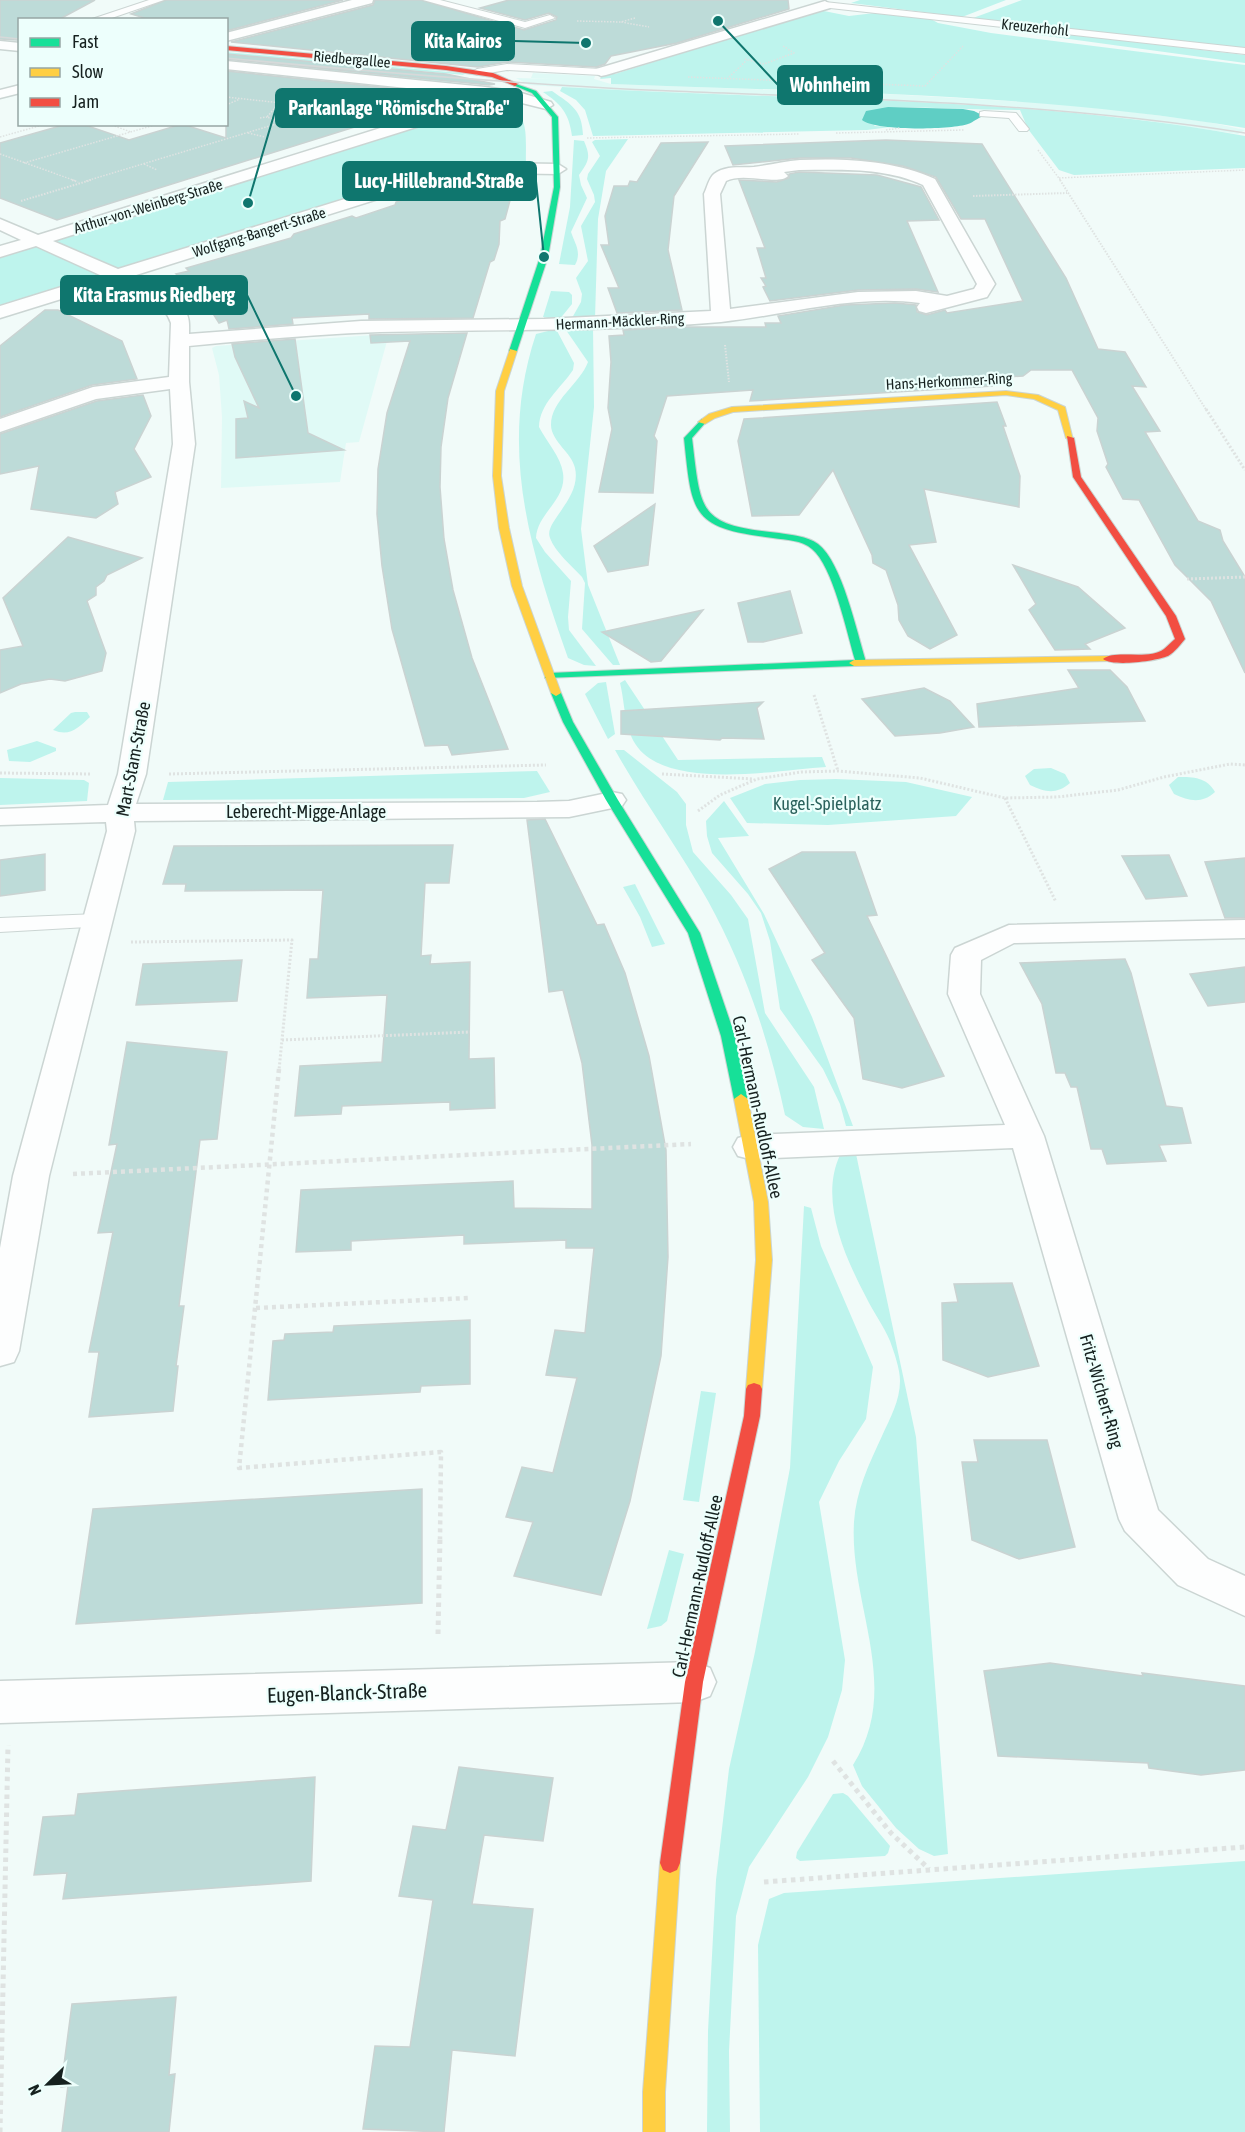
<svg xmlns="http://www.w3.org/2000/svg" width="1245" height="2132" viewBox="0 0 1245 2132" font-family="'Asap Condensed',sans-serif">
<style>
.built{fill:#e0faf6}
.green{fill:#bef4ed}
.water{fill:#5fcec4}
.building{fill:#bddbd8;stroke:#cad3d2;stroke-width:1.5}
.lines{fill:none;stroke-linecap:round;stroke-linejoin:round}
.lane-casing{stroke:#cbd5d3;stroke-width:2}
.street-casing{stroke:#cbd5d3;stroke-width:3}
.fast-casing{stroke:#cbd5d3;stroke-width:2}
.slow-casing{stroke:#cbd5d3;stroke-width:2}
.jam-casing{stroke:#cbd5d3;stroke-width:2}
.path-far4{stroke:#dfe3e2;stroke-width:1.5;stroke-dasharray:1.5 1.5;stroke-linecap:butt}
.path-far3{stroke:#dfe3e2;stroke-width:2;stroke-dasharray:1.5 1.5;stroke-linecap:butt}
.path-far2{stroke:#dfe3e2;stroke-width:3;stroke-dasharray:2 2;stroke-linecap:butt}
.path-far1{stroke:#dfe3e2;stroke-width:4.5;stroke-dasharray:4 4;stroke-linecap:butt}
.path{stroke:#dfe3e2;stroke-width:5;stroke-dasharray:4.5 4.5;stroke-linecap:butt}
.lane{fill:#fdfefe;fill-rule:evenodd}
.street{fill:#fdfefe;fill-rule:evenodd}
.fast{fill:#16e098;fill-rule:evenodd}
.slow{fill:#ffcf43;fill-rule:evenodd}
.jam{fill:#f24e42;fill-rule:evenodd}
.tram{stroke:#d6d9d9;stroke-width:1.5}
.labels{text-anchor:middle;dominant-baseline:central;stroke-width:4.5;stroke-linejoin:round;paint-order:stroke}
.far-street-label{font-size:15px;fill:#16211f;stroke:#edfffc}
.street-label{font-size:18px;fill:#16211f;stroke:#edfffc}
.park-label{font-size:18px;fill:#2a625c;stroke:#edfffc}
.near-street-label{font-size:21px;fill:#16211f;stroke:#edfffc}
.leader{fill:none;stroke:#0f766e;stroke-width:2}
.callout-dot{fill:#0f766e;stroke:#edfffc;stroke-width:2}
.callout{fill:#0f766e;stroke:#0f766e;stroke-width:2}
.callout-label{font-size:20px;text-anchor:middle;font-weight:bold;fill:#fff}
</style>
<rect width="100%" height="100%" fill="#f1fbf9"/>
<g class="built">
<polygon points="533,73 595,76 594,79 611,84 886,94 1047,103 1110,109 1208,122 1245,130 1238,134 1107,115 995,105 611,90 529,85 516,78 554,79 531,78"/>
<polygon points="389,334 359,442 346,443 340,482 221,488 222,417 219,375 212,348 216,346"/>
</g>
<g class="green">
<polygon points="860,0 1006,0 962,17 851,3"/>
<polygon points="1022,0 1245,0 1245,49 973,18"/>
<path d="M819,10L849,16L883,12L929,18L938,23L991,33L1245,65V128C1035,93 823,92 611,84V78L600,79L604,73L615,74Z"/>
<polygon points="1023,29 1245,55 1245,63 1018,32"/>
<polygon points="226,52 460,73 465,75 227,54"/>
<polygon points="226,60 439,79 463,80 450,82 227,63"/>
<path d="M562,87C790,101 1019,95 1245,136V168L1074,175L1059,170L1028,129L1020,110C975,110 932,107 888,107L874,126L890,127L867,130L593,136L585,110L576,100L560,91Z"/>
<path d="M552,91C572,105 582,110 583,135L572,136C569,113 561,104 543,92Z"/>
<path d="M495,101C532,110 525,133 526,165L452,168L420,176L0,305V256Z"/>
<polygon points="628,139 606,171 598,219 595,318 572,318 581,302 582,294 576,278 588,261 581,226 595,202 594,195 587,179 588,174 600,156 592,142 595,140"/>
<path d="M574,140L584,141C591,157 589,161 579,175L581,185L587,198L571,232C575,244 582,252 575,265L559,264L570,207Z"/>
<polygon points="551,291 569,292 572,295 572,304 559,320 543,317"/>
<path d="M593,327L594,407L581,529L588,585L620,665H613L582,629L585,583L582,577C572,566 555,552 550,538C543,522 582,499 575,468C572,453 551,441 551,425C551,400 580,384 588,362L566,330Z"/>
<path d="M556,329L574,363L573,370C561,388 539,404 539,427C546,441 561,457 563,473C567,500 537,513 536,538L545,552L571,581L568,617L569,630L596,666L584,665L568,658C530,550 498,448 536,334Z"/>
<path d="M625,680L678,760L822,757L826,767C778,770 667,791 636,745C624,727 625,703 620,683Z"/>
<polygon points="606,682 615,734 608,739 585,694 598,683"/>
<path d="M75,712H87L90,717C78,728 70,737 53,730L71,713Z"/>
<polygon points="37,741 56,748 56,751 30,762 9,761 7,750"/>
<path d="M615,750H624L677,792L686,804V825L693,852L731,895L748,919L765,1013L814,1087L824,1129L803,1127L785,1115C769,1040 745,968 708,901C679,849 644,802 615,750Z"/>
<path d="M1051,768L1065,774L1070,783C1056,795 1045,792 1030,785L1025,776L1034,769Z"/>
<polygon points="537,771 550,792 524,798 163,800 168,782"/>
<path d="M1178,777C1194,777 1206,777 1215,792C1202,804 1189,801 1174,794L1169,785Z"/>
<polygon points="0,778 84,780 89,783 87,801 0,805"/>
<polygon points="836,779 906,782 972,797 956,816 828,825 747,823 730,798 765,784 800,780"/>
<polygon points="724,801 749,836 718,838 764,914 812,1017 853,1126 846,1126 840,1104 823,1069 780,1009 770,941 761,913 748,894 712,853 707,836 706,821"/>
<polygon points="635,884 665,944 652,947 640,917 623,887"/>
<path d="M856,1154L916,1437L948,1854L934,1856L919,1849L896,1828L862,1786L853,1765C903,1686 849,1605 854,1522C856,1491 869,1464 882,1436C890,1418 900,1401 900,1381C900,1369 894,1352 890,1341C884,1326 873,1312 866,1297C845,1257 819,1200 840,1155Z"/>
<polygon points="804,1206 811,1208 821,1246 873,1367 866,1419 839,1461 819,1502 845,1660 842,1690 828,1737 808,1777 749,1867 736,1916 729,2051 730,2132 707,2132 708,2031 716,1880 729,1769 755,1652 790,1468"/>
<polygon points="701,1391 716,1393 699,1502 683,1500"/>
<polygon points="669,1550 684,1554 667,1621 661,1626 647,1629"/>
<polygon points="843,1793 848,1796 890,1846 888,1853 885,1856 800,1861 796,1858 797,1852 833,1794"/>
<polygon points="1245,1861 1245,2132 760,2132 758,1945 769,1899 784,1893"/>
</g>
<path class="water" d="M888,107L963,109L974,111L984,116C977,118 974,122 968,124C951,130 874,131 862,120L866,111Z"/>
<g class="building">
<polygon points="0,0 95,0 58,20 20,20 20,39 17,40 0,39"/>
<polygon points="166,0 343,0 226,31 226,20 151,20 131,14"/>
<polygon points="375,0 421,0 524,30 556,20 557,17 549,13 525,20 480,8 509,0 788,0 789,9 677,43 611,56 605,64 596,67 507,62 478,67 231,42 373,5"/>
<polygon points="226,54 446,74 495,84 489,85 226,59"/>
<polygon points="226,71 457,95 57,220 0,198 0,143 67,124 82,124 129,140 182,124 226,138"/>
<polygon points="886,140 982,144 1066,278 1098,349 1125,352 1146,387 1132,386 1160,431 1145,432 1198,521 1220,530 1223,541 1245,577 1245,673 1211,601 1175,565 1139,500 1123,499 1106,467 1108,464 1097,431 1098,418 1072,370 1031,370 1023,376 989,378 992,386 750,401 753,390 667,396 654,436 657,441 653,493 599,492 612,429 608,408 611,362 609,336 624,335 623,330 686,327 766,327 765,323 781,323 778,316 845,305 895,303 916,305 917,312 927,315 945,310 947,313 1023,301 985,219 961,219 936,177 903,166 851,158 800,158 733,165 725,146"/>
<polygon points="708,142 674,196 668,250 682,310 617,313 608,288 619,288 601,245 609,245 605,216 614,186 628,186 630,181 637,182 661,143"/>
<polygon points="799,172 877,175 921,187 939,220 907,221 938,292 916,289 858,290 770,301 763,287 766,286 761,278 766,278 757,248 765,248 739,180 777,182 789,178 789,174"/>
<polygon points="492,179 515,182 505,219 500,221 499,244 494,260 490,262 473,318 369,319 369,314 292,318 293,324 229,329 227,320 219,323 202,296 176,274 189,271 186,268 291,238 294,234 352,216 356,218 395,205 396,202 466,180"/>
<polygon points="45,310 58,310 122,341 137,379 92,385 0,417 0,346"/>
<polygon points="467,333 448,398 441,447 440,487 444,539 453,590 472,658 508,749 452,755 448,745 425,746 392,629 382,566 377,514 378,469 387,413 410,341 371,343 370,335"/>
<polygon points="295,339 308,433 344,450 236,458 236,419 248,418 244,401 259,408 235,357 232,344"/>
<polygon points="143,395 151,416 134,449 151,477 115,492 118,504 96,518 31,509 39,466 0,474 0,434 97,401"/>
<polygon points="997,402 1006,426 1003,426 1020,476 1019,507 924,489 936,542 909,545 957,635 930,649 908,636 899,620 898,605 886,570 873,563 872,555 833,470 799,515 752,516 738,441 744,419"/>
<polygon points="655,504 648,565 608,572 594,546"/>
<polygon points="68,537 142,558 107,575 104,581 96,587 96,595 87,601 106,653 102,671 65,681 50,679 21,684 0,693 0,650 23,646 3,598"/>
<polygon points="1013,565 1078,587 1125,628 1085,644 1090,649 1055,650 1029,610 1036,604"/>
<polygon points="790,591 802,633 763,642 748,642 738,603"/>
<polygon points="703,610 661,661 651,662 602,632"/>
<polygon points="1068,670 1110,670 1127,687 1145,721 979,727 977,704 1079,688"/>
<polygon points="924,688 950,701 974,727 940,733 895,736 862,699"/>
<polygon points="763,702 757,708 764,739 722,738 720,740 621,734 621,711"/>
<polygon points="545,819 597,925 604,924 625,973 649,1056 666,1150 668,1257 661,1356 630,1501 601,1595 514,1576 533,1522 506,1517 522,1467 553,1473 577,1378 546,1375 555,1330 585,1333 594,1248 566,1248 566,1240 464,1244 464,1235 351,1241 351,1250 296,1252 301,1190 513,1181 514,1208 592,1209 592,1145 582,1063 563,990 549,992 527,820"/>
<polygon points="453,845 449,883 425,883 421,956 431,955 430,964 470,962 469,1059 494,1058 495,1108 450,1110 450,1102 342,1106 341,1114 295,1116 300,1066 382,1062 387,995 307,998 310,959 318,959 323,890 185,891 186,884 163,884 174,846"/>
<polygon points="802,852 855,852 877,915 867,916 944,1076 902,1088 863,1079 854,1018 812,960 825,953 769,869"/>
<polygon points="45,854 45,890 0,896 0,860"/>
<polygon points="1169,855 1187,896 1146,899 1122,856"/>
<polygon points="1245,858 1245,918 1225,918 1205,862"/>
<polygon points="1125,959 1131,973 1166,1106 1182,1108 1191,1143 1159,1145 1166,1161 1107,1164 1102,1149 1091,1149 1077,1087 1071,1087 1065,1073 1056,1073 1042,1004 1020,963"/>
<polygon points="242,960 237,1001 136,1005 143,964"/>
<polygon points="1245,967 1245,1002 1208,1006 1190,974"/>
<polygon points="127,1042 227,1052 217,1139 200,1140 179,1306 184,1306 176,1366 178,1366 173,1411 89,1417 99,1352 89,1352 113,1232 98,1233 117,1144 109,1145"/>
<polygon points="1012,1283 1039,1366 988,1377 943,1360 942,1303 958,1302 954,1284"/>
<polygon points="470,1320 470,1384 421,1386 420,1392 268,1400 273,1341 284,1340 285,1334 333,1332 334,1326"/>
<polygon points="974,1440 1047,1440 1075,1547 1019,1559 972,1540 962,1462 978,1462"/>
<polygon points="422,1489 422,1603 76,1624 93,1509"/>
<polygon points="1050,1663 1143,1676 1142,1673 1245,1686 1245,1770 1201,1775 1149,1768 1148,1763 998,1756 984,1671"/>
<polygon points="459,1767 553,1778 543,1841 484,1835 472,1904 533,1909 515,2056 452,2050 444,2132 363,2129 375,2046 410,2047 433,1900 399,1896 413,1826 446,1830"/>
<polygon points="315,1777 311,1881 63,1899 67,1873 34,1875 43,1817 75,1815 78,1794"/>
<polygon points="176,1997 169,2075 175,2074 169,2132 62,2132 68,2086 61,2087 72,2004"/>
</g>
<g class="lines">
<defs>
<g id="lane">
<polygon points="149,0 164,0 106,20 89,20"/>
<polygon points="423,0 440,0 525,22 550,15 555,18 525,28"/>
<polygon points="825,2 1245,48 1245,54 821,7 820,5"/>
<polygon points="507,64 601,69 606,72 601,75 507,70 477,75 472,72 477,69"/>
<polygon points="984,111 1016,113 1029,129 1027,131 1019,131 1009,118 980,116 980,112"/>
<polygon points="97,914 105,916 109,921 105,926 0,932 0,918"/>
</g>
<g id="street">
<polygon points="352,0 373,0 372,3 226,41 226,33"/>
<polygon points="825,1 831,5 830,8 606,75 601,76 594,72 596,69"/>
<polygon points="0,41 20,43 20,51 0,49"/>
<path d="M226,61L485,87L518,92L551,102L553,105L546,109L498,97L493,103L53,241L118,269L429,173L481,163L558,164L566,169L558,174L481,173L432,182L133,276C148,282 177,297 185,311C190,318 189,326 189,334L361,321L544,319L711,311L704,194C707,188 709,178 714,174C726,165 741,168 754,167C770,165 785,161 800,160C844,158 894,160 935,179L995,284L987,297L926,313L919,311L917,307L920,303C854,294 786,315 721,322C608,332 493,329 380,332C316,334 253,340 189,346V382L195,444L146,774L136,804L537,802L569,801L612,792L622,794L626,800L622,806L569,817L134,821L135,831L49,1176L19,1351L14,1362L0,1366V1248L13,1176L107,831L106,822L0,825V809L108,805L118,774L173,444L170,389L96,399L0,432V419L93,387L169,377L171,323C165,302 134,290 116,282L0,318V306L100,275L36,246L0,257V246L21,240L0,230V219L38,235L483,96L226,69ZM799,170C840,170 884,167 923,185L977,284L974,289L947,296L916,291L858,292L730,309L720,194L726,181C744,172 779,186 788,176L784,172Z"/>
<polygon points="20,85 20,93 0,98 0,90"/>
<polygon points="1245,920 1245,938 1014,943 981,960 980,994 1044,1136 1158,1510 1208,1559 1245,1576 1245,1616 1178,1585 1125,1531 1119,1519 1013,1148 750,1159 738,1156 733,1147 738,1138 750,1135 1005,1125 948,994 951,955 955,948 1009,925"/>
<polygon points="694,1662 710,1668 716,1682 710,1696 694,1702 0,1723 0,1681"/>
</g>
<g id="fast">
<polygon points="513,83 536,91 558,117 560,187 548,257 517,351 513,353 509,351 540,257 554,187 552,117 532,93 513,85"/>
<path d="M702,419L706,422L692,438C701,513 698,525 779,533C791,535 807,536 818,544C842,562 857,633 866,662L854,666L545,678V674L549,673L855,660C847,633 833,566 812,549C802,540 786,540 773,538C691,528 692,515 684,438Z"/>
<polygon points="556,690 561,693 573,722 618,800 700,933 735,1036 748,1099 746,1102 736,1102 734,1099 721,1036 688,933 606,800 563,722 551,693"/>
</g>
<g id="slow">
<polygon points="510,349 517,351 504,391 501,476 509,528 522,586 561,693 556,696 551,693 512,586 499,528 493,476 496,391"/>
<polygon points="1006,391 1038,395 1065,407 1073,440 1066,438 1058,410 1034,399 1006,395 733,412 715,418 705,424 698,422 709,414 732,407"/>
<polygon points="1108,656 1113,659 1112,661 854,666 849,663 854,660"/>
<polygon points="741,1094 748,1099 768,1202 772,1260 762,1389 760,1393 754,1395 748,1393 746,1389 756,1260 754,1202 734,1099"/>
<polygon points="670,1853 677,1856 680,1863 665,2092 665,2132 643,2132 643,2092 660,1863 663,1856"/>
</g>
<g id="jam">
<polygon points="226,46 446,66 493,73 518,84 515,86 492,77 446,70 226,50"/>
<path d="M1067,436L1074,438L1081,477L1176,616L1185,639C1181,644 1174,653 1168,656C1156,661 1113,667 1103,659C1116,649 1148,661 1164,649C1168,646 1171,642 1175,639L1166,616L1073,477Z"/>
<polygon points="754,1383 760,1385 762,1389 760,1416 703,1682 680,1863 677,1870 670,1873 663,1870 660,1863 685,1682 744,1416 746,1389 748,1385"/>
</g>
</defs>
<use href="#lane" class="lane-casing"/>
<use href="#street" class="street-casing"/>
<use href="#fast" class="fast-casing"/>
<use href="#slow" class="slow-casing"/>
<use href="#jam" class="jam-casing"/>
<g class="path-far4">
<polyline points="635,18 621,22 649,27"/>
<polyline points="577,21 621,22"/>
<polyline points="745,59 764,64 794,53 783,46"/>
<polyline points="688,77 925,86 963,46"/>
<polyline points="729,77 747,60"/>
<polyline points="226,97 300,105 321,111"/>
<polyline points="280,102 267,117 280,122"/>
<polyline points="226,105 240,99"/>
<polyline points="260,118 267,117"/>
<polyline points="287,121 320,111 347,112"/>
<polyline points="109,124 131,132"/>
<polyline points="886,130 900,128"/>
<polyline points="248,133 265,137"/>
<polyline points="836,133 964,130"/>
<polyline points="0,137 46,124"/>
<polyline points="587,138 799,134"/>
<polyline points="1038,150 1061,181"/>
<polyline points="0,154 76,181"/>
<polyline points="24,163 158,124"/>
<polyline points="144,164 157,170"/>
<polyline points="1059,178 1245,170"/>
<polyline points="86,181 286,121 304,126"/>
</g>
<g class="path-far3">
<polyline points="72,180 78,182"/>
<polyline points="1060,180 1207,411"/>
<polyline points="973,196 1067,193"/>
<polyline points="21,201 91,180"/>
<polyline points="725,345 729,382"/>
</g>
<g class="path-far2">
<polyline points="1206,409 1245,470"/>
<polyline points="1187,579 1245,577"/>
<polyline points="814,695 838,771"/>
<polyline points="0,773 92,774"/>
<polyline points="169,774 546,765"/>
<polyline points="662,774 754,779"/>
<polyline points="1005,798 1056,902"/>
<polyline points="698,811 720,795 757,779 801,772 838,771 920,778 1005,798 1057,797 1118,790 1164,777 1230,764 1245,765"/>
<polyline points="131,942 292,940 279,1070"/>
<polyline points="282,1040 470,1032"/>
</g>
<g class="path-far1">
<polyline points="279,1069 239,1468 441,1452 440,1539"/>
<polyline points="73,1174 691,1144"/>
<polyline points="256,1308 468,1298"/>
</g>
<g class="path">
<polyline points="438,1634 440,1537"/>
<polyline points="833,1761 891,1833 929,1869"/>
<polyline points="764,1882 1245,1847"/>
<polyline points="0,2132 8,1745"/>
</g>
<use href="#lane" class="lane"/>
<use href="#street" class="street"/>
<use href="#fast" class="fast"/>
<use href="#slow" class="slow"/>
<use href="#jam" class="jam"/>
<g class="tram">
<polyline points="0,37 20,39"/>
<path d="M226,58C374,72 523,85 672,91C864,99 1055,103 1245,133"/>
</g>
</g>
<g class="labels">
<g class="far-street-label">
<text transform="translate(1035 27) rotate(6)">Kreuzerhohl</text>
<text transform="translate(352 59) rotate(5)">Riedbergallee</text>
<text transform="translate(148 206) rotate(-17)">Arthur-von-Weinberg-Straße</text>
<text transform="translate(259 232) rotate(-17)">Wolfgang-Bangert-Straße</text>
<text transform="translate(620 321) rotate(-3)">Hermann-Mäckler-Ring</text>
<text transform="translate(949 381) rotate(-3)">Hans-Herkommer-Ring</text>
</g>
<g class="street-label">
<text transform="translate(133 759) rotate(-79)">Mart-Stam-Straße</text>
<text x="306" y="811">Leberecht-Migge-Anlage</text>
<text transform="translate(758 1107) rotate(78)">Carl-Hermann-Rudloff-Allee</text>
<text transform="translate(1102 1391) rotate(74)">Fritz-Wichert-Ring</text>
<text transform="translate(697 1586) rotate(-78)">Carl-Hermann-Rudloff-Allee</text>
</g>
<g class="park-label">
<text x="827" y="803">Kugel-Spielplatz</text>
</g>
<g class="near-street-label">
<text transform="translate(347 1692) rotate(-2)">Eugen-Blanck-Straße</text>
</g>
</g>
<path class="leader" d="M586 43L514 41M718 21L778 85M248 203L276 108M544 257L536 181M296 396L247 295"/>
<g class="callout-dot">
<circle cx="586" cy="43" r="6"/>
<circle cx="718" cy="21" r="6"/>
<circle cx="248" cy="203" r="6"/>
<circle cx="544" cy="257" r="6"/>
<circle cx="296" cy="396" r="6"/>
</g>
<g class="callout">
<rect x="412" y="22" width="102" height="38" rx="6"/>
<rect x="778" y="66" width="104" height="38" rx="6"/>
<rect x="276" y="89" width="246" height="38" rx="6"/>
<rect x="343" y="162" width="193" height="38" rx="6"/>
<rect x="61" y="276" width="186" height="38" rx="6"/>
</g>
<g class="callout-label">
<text x="463" y="48">Kita Kairos</text>
<text x="830" y="92">Wohnheim</text>
<text x="399" y="115">Parkanlage "Römische Straße"</text>
<text x="439" y="188">Lucy-Hillebrand-Straße</text>
<text x="154" y="302">Kita Erasmus Riedberg</text>
</g>
<rect x="18" y="18" width="210" height="108" fill="#edfffc" stroke="#97a6a4" stroke-width="1.5"/>
<rect x="30" y="38" width="30" height="9" fill="#16e098" stroke="#97a6a4" stroke-width="1.5"/>
<text x="72" y="48" font-size="18" fill="#16211f">Fast</text>
<rect x="30" y="68" width="30" height="9" fill="#ffcf43" stroke="#97a6a4" stroke-width="1.5"/>
<text x="72" y="78" font-size="18" fill="#16211f">Slow</text>
<rect x="30" y="98" width="30" height="9" fill="#f24e42" stroke="#97a6a4" stroke-width="1.5"/>
<text x="72" y="108" font-size="18" fill="#16211f">Jam</text>
<g transform="translate(48 2084) rotate(246)" stroke="#edfffc" stroke-width="4.5" paint-order="stroke">
<path d="M0-4.5L10 22L0 15L-10 22Z" fill="#16211f"/>
<text y="-9" font-size="16" font-weight="bold" text-anchor="middle" fill="#16211f">N</text>
</g>
</svg>
